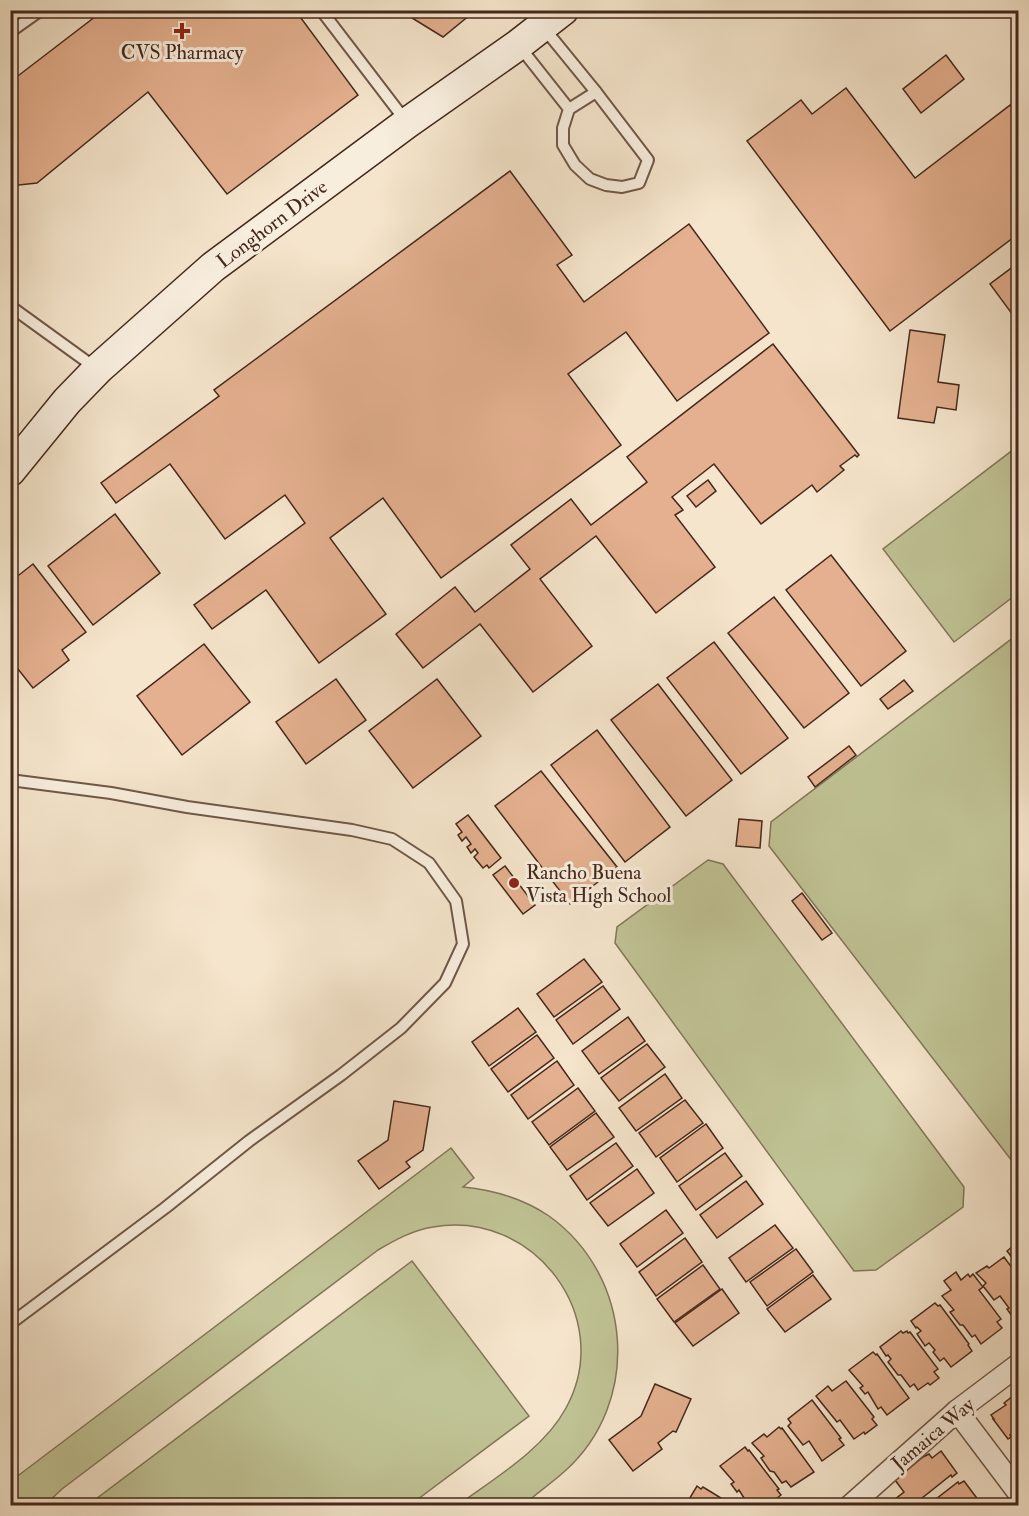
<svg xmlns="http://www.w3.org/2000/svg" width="1029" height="1516" viewBox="0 0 1029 1516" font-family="'IM FELL Double Pica',serif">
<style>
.green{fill:#c0c395;stroke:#827658;stroke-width:1.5}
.building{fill:#e4b08f;stroke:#45281b;stroke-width:1.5}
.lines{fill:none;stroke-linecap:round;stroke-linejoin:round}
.lane-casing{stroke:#715747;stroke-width:14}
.street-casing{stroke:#715747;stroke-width:24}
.secondary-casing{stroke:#45281b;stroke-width:33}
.lane{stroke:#f8eede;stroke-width:10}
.street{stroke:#f8eede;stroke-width:21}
.secondary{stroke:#f8eede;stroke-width:30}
.poi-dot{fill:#8f2418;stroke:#f8eede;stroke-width:2}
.labels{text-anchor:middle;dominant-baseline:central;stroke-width:6;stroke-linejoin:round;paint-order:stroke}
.poi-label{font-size:20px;fill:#45281b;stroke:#f8eede}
.street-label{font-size:20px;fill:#45281b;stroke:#f8eede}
</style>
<rect width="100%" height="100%" fill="#f5e5cc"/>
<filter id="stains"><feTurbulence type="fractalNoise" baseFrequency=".00333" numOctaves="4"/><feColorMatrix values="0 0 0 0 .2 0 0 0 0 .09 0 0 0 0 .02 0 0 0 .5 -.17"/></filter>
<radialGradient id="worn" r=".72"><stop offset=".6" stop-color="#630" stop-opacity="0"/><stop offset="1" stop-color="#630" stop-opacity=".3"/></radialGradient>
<g class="green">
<polygon points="1018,446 1018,593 954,642 883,549"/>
<polygon points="1018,634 1018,1157 1012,1161 769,846 771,822"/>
<polygon points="708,860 723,864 964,1187 963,1207 876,1270 854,1271 615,943 617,927"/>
<path d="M451,1148L474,1178L463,1187C494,1190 524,1199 549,1216C633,1276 642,1402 565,1471C555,1480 544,1488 533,1497C530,1499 526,1503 522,1505C517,1507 509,1506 504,1506C489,1506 473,1506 458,1505C495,1478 544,1449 566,1408C616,1317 533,1209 433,1227C413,1230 395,1240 378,1250L62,1489L45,1505H11V1481Z"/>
<polygon points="412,1261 529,1416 410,1505 88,1505"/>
</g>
<g class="building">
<polygon points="104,10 295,10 358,95 227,194 148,92 37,183 10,186 10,82"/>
<polygon points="404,10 476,10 443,37 404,13"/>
<polygon points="946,55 964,79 921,113 903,89"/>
<polygon points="846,88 915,178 1018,99 1018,234 890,331 747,141 801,100 812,114"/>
<polygon points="510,171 572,255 557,265 584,302 689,224 769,333 677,401 626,332 568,374 621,445 441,578 383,498 330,538 386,614 319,663 266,590 212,629 194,605 305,523 285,495 225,539 170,464 116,503 101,483 219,396 214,390"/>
<polygon points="1018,263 1018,322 990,284"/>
<polygon points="910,330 945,335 938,382 959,385 956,410 937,407 934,423 898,418"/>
<polygon points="773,344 859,455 857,457 855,455 840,466 844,470 817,492 812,485 761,524 714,464 672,497 683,510 675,515 715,567 656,613 596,536 540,579 592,646 533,692 480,624 423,668 396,634 455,587 475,612 530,569 511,545 571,499 591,525 647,482 627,457"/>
<polygon points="708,480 716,491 696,507 687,496"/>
<polygon points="115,514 160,573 93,625 48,566"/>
<polygon points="831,555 906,651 861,686 786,590"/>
<polygon points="33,564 86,632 62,650 69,660 33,688 10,659 10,582"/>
<polygon points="774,597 849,693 804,728 728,633"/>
<polygon points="714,642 788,738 741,774 667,678"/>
<polygon points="204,644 250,702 182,755 137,696"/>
<polygon points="336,679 366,720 306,764 276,722"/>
<polygon points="437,679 481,736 413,788 369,731"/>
<polygon points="904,680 913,691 888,709 880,699"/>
<polygon points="658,684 732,780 686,816 611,720"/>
<polygon points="597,730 670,827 625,862 551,765"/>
<polygon points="849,746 856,755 815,787 808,777"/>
<polygon points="541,771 617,867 570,904 495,806"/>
<polygon points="468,815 501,858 489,868 487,865 483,868 474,857 478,853 475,849 471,853 467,847 471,844 466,837 462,841 458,835 462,832 456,824"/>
<polygon points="739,819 762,821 760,848 736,846"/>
<polygon points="505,866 535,905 523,914 493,875"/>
<polygon points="802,893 832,933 822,940 792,901"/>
<polygon points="584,959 602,982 554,1017 537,994"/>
<polygon points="603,986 620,1009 573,1044 556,1020"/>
<polygon points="518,1008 536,1032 489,1066 472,1042"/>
<polygon points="628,1017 645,1041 599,1074 582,1051"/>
<polygon points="537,1035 554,1058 508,1092 491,1069"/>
<polygon points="647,1044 665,1067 619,1101 601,1078"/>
<polygon points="557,1061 574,1085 528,1119 511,1095"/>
<polygon points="665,1074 682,1098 636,1131 619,1108"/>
<polygon points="578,1088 595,1111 549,1145 532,1122"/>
<polygon points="685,1100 703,1123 656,1157 639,1133"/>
<polygon points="394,1101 430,1107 423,1150 406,1162 410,1167 379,1189 358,1161 388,1140"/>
<polygon points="596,1113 614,1137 567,1170 550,1147"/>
<polygon points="706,1124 723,1148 677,1182 660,1158"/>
<polygon points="616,1143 633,1166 587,1200 570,1176"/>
<polygon points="725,1153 742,1176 696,1210 679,1186"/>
<polygon points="637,1169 654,1193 608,1226 590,1203"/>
<polygon points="746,1181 763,1204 717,1238 700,1215"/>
<polygon points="666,1210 683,1233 637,1267 620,1244"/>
<polygon points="775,1225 793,1248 746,1282 729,1258"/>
<polygon points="685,1238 702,1262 656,1296 639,1272"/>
<polygon points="1018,1242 1018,1263 1015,1259 1014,1260 1007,1251"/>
<polygon points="796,1249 813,1272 767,1306 750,1282"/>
<polygon points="1004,1257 1018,1276 1018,1316 1014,1319 1007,1309 1009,1308 1000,1296 994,1300 983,1286 986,1283 976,1273 987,1266 989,1268"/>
<polygon points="703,1265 720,1289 674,1322 657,1299"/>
<polygon points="956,1272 961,1280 968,1274 970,1277 973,1274 983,1287 979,1290 1001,1319 997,1322 1002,1328 981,1344 975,1335 972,1337 963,1325 960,1325 950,1312 954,1310 942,1296 951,1290 944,1281"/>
<polygon points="813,1275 831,1299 785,1332 767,1309"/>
<polygon points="722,1289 739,1313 693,1346 675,1323"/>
<polygon points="935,1303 938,1306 940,1305 969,1344 968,1345 972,1351 951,1367 944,1358 940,1361 933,1352 935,1350 929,1343 925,1346 917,1334 921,1331 917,1327 916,1328 911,1321"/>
<polygon points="901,1331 903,1333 907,1331 908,1333 910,1332 938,1369 934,1372 939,1378 930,1385 928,1383 918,1390 914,1384 910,1387 901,1375 898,1375 888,1362 891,1359 888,1355 886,1356 880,1347"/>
<polygon points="873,1352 876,1355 877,1354 909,1398 887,1415 881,1407 878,1409 868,1392 865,1394 860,1388 863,1386 849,1370"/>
<polygon points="846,1381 874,1417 872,1419 877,1425 865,1434 864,1432 854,1439 840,1420 837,1422 816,1396 828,1386 832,1391"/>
<polygon points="655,1384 691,1399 676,1432 673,1431 658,1443 662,1449 633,1471 609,1440 641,1416"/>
<polygon points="1018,1392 1018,1429 1010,1435 1011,1437 1008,1439 993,1419 994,1419 991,1415 1006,1405 1004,1403"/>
<polygon points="812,1400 841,1438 839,1439 844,1445 822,1461 809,1441 803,1445 788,1426 791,1423 788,1419"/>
<polygon points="779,1427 781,1429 782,1428 814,1472 791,1487 786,1481 782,1483 774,1472 770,1471 761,1458 764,1456 752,1443 764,1434 767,1437"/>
<polygon points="745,1447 748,1451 749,1450 779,1489 777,1490 781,1495 767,1506 755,1506 754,1503 749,1506 739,1490 737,1492 731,1484 734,1482 720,1466"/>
<polygon points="941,1451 957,1473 952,1477 951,1475 912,1506 898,1506 894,1500 904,1492 895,1480 923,1457 929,1454 932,1458"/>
<polygon points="964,1481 979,1501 974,1506 927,1506 958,1482 959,1484"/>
<polygon points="697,1486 701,1489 703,1487 734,1506 685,1506"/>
</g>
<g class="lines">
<defs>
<g id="lane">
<polyline points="321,10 405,120"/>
<polyline points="10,32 41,10"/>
<polyline points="520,47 569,109 563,128 563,145 575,165 590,179 606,185 622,187 639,183 648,160 596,92 543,27"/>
<polyline points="569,109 596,92"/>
<polyline points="10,306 97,369"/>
<polyline points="10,780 111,793 187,807 352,830 392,839 429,863 456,901 463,944 445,983 401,1028 341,1075 249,1141 165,1208 10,1324"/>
</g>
<g id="street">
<polyline points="957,1411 1018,1492"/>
<polyline points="850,1506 957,1411 1018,1365"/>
</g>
<polyline id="secondary" points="10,471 67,401 98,369 213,267 407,123 518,45 563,10"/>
</defs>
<use href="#lane" class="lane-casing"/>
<use href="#street" class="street-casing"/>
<use href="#secondary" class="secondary-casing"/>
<use href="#lane" class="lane"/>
<use href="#street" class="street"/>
<use href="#secondary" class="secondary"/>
</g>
<g class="poi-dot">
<path d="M179 22h6v6h6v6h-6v6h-6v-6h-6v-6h6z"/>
<circle cx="514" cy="883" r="6"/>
</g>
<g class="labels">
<g class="poi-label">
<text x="182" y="52">CVS Pharmacy</text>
<text x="526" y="872" text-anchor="start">Rancho Buena<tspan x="526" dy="23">Vista High School</tspan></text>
</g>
<g class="street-label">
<text transform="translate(272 224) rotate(-37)">Longhorn Drive</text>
<text transform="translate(933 1434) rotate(-40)">Jamaica Way</text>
</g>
</g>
<rect width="1029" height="1516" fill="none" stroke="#f5e5cc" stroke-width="36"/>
<rect x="12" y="12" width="1005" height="1492" fill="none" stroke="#45281b" stroke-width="3"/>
<rect x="18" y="18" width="993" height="1480" fill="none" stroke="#45281b" stroke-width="1.5"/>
<rect width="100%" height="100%" filter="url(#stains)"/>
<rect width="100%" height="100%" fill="url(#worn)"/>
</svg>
